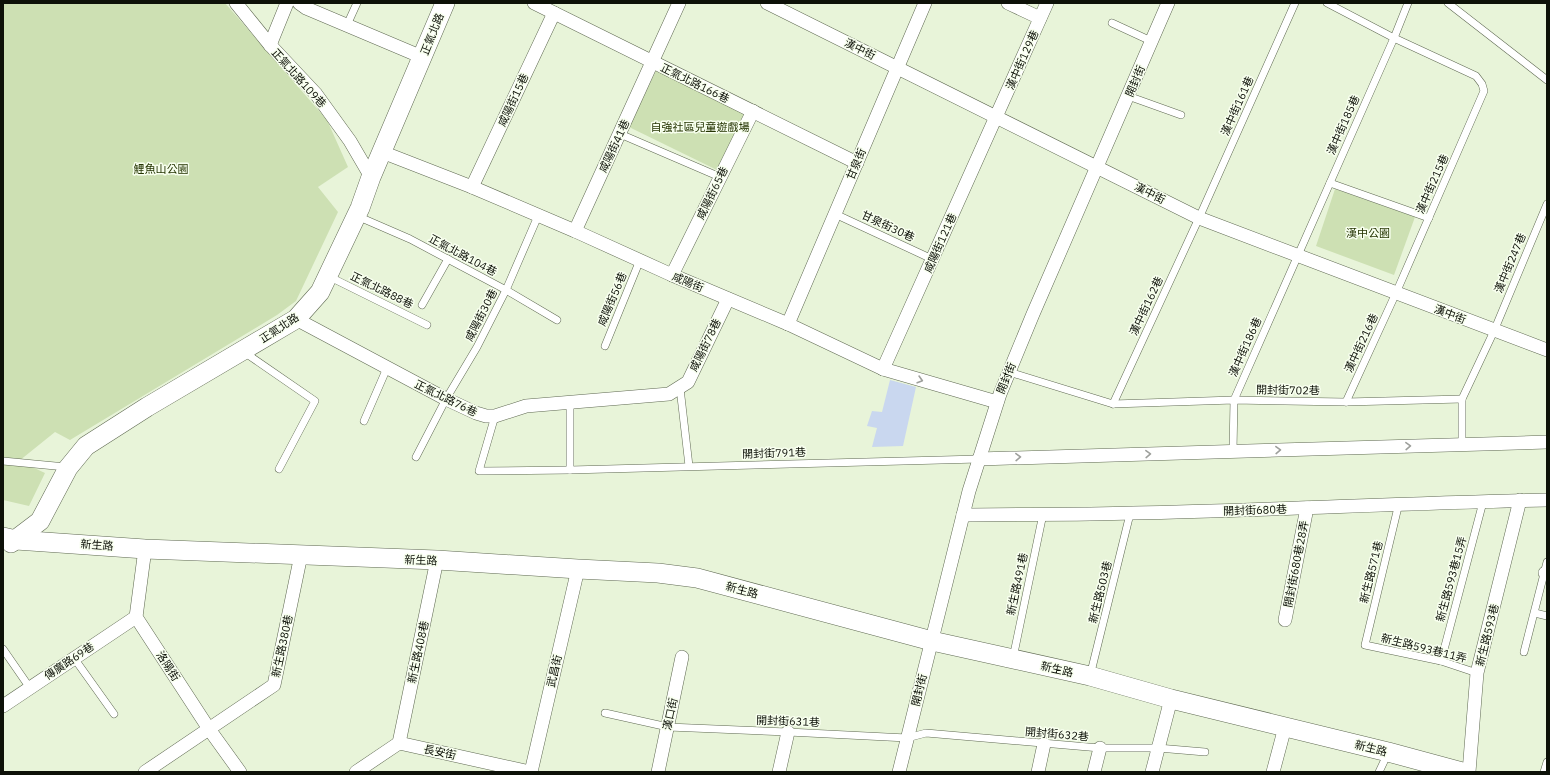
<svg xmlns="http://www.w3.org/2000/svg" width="1550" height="775" viewBox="0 0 1550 775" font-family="'IBM Plex Sans','Noto Sans TC',sans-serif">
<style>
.green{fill:#cde0b3}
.building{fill:#c9d7ef}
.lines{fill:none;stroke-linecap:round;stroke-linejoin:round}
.lane-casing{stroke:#5f6952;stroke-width:8}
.street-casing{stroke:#5f6952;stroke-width:14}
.secondary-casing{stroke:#5f6952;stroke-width:20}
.lane{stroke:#fff;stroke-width:7}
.street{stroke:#fff;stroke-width:13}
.secondary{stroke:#fff;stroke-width:19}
.oneway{stroke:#9ea09c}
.labels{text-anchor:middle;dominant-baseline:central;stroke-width:3;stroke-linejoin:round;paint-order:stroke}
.street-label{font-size:11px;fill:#0d1108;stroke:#f8ffef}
.park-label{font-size:11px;fill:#243502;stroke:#f8ffef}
</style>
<rect width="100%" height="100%" fill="#e8f4d9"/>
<g class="green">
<polygon points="3,3 225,3 327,120 348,167 318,187 338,212 296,301 277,315 70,440 55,432 19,461 45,473 29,506 3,500"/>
<polygon points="656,71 744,114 717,170 629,127"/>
<polygon points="1335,189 1415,217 1394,275 1316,246"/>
</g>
<polygon class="building" points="890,380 916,387 903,446 872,447 877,428 867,426 872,411 882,412"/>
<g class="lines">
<defs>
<g id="lane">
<polyline points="1327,3 1394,38 1476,76 1482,84 1484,91 1396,293 1346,402"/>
<polyline points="1448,3 1547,80"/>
<polyline points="1112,23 1151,41"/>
<polyline points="347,25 357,3"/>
<polyline points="1128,96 1181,115"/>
<polyline points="620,134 720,177"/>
<polyline points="1330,183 1429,218"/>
<polyline points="835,214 932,259"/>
<polyline points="357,216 410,239 506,290 557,320"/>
<polyline points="328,276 427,325"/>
<polyline points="422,305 448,259"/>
<polyline points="605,346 640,260"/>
<polyline points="244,352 315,401 279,469"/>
<polyline points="1009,372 1113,404 1234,400 1346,402 1462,399"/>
<polyline points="680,388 689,466"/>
<polyline points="570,402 570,470"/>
<polyline points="1113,404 1199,218 1295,3"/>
<polyline points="495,416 479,471 570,470 979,459"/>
<polyline points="364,421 387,368"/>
<polyline points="1462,444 1462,399 1494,331 1547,204"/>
<polyline points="1233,451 1234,400 1394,38 1408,3"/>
<polyline points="416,457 446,399 477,347 506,290 538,216"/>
<polyline points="3,461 66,467"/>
<polyline points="1399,503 1365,645 1441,661 1477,673"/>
<polyline points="1535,613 1547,616"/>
<polyline points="3,649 30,688"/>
<polyline points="1524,652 1547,562"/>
<polyline points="74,658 114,714"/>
<polyline points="1013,658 1043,514"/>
<polyline points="1441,661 1483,502"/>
<polyline points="1090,676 1130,514"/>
<polyline points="605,713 668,727 788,732 907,738 926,733 1100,748 1158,748 1205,752"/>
<polyline points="1379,772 1388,753"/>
<polyline points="1544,772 1547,762"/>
</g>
<g id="street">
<polyline points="236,3 270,45 316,94 350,141 371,177"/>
<polyline points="299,3 306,8 422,57"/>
<polyline points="534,3 857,163"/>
<polyline points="767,3 1199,218 1547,350"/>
<polyline points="1008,3 1040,18"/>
<polyline points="270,45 287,3"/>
<polyline points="382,152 472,187 575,231 672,275 788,324 883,369 997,402"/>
<polyline points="472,187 554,13"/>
<polyline points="575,231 679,3"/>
<polyline points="672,275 753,111"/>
<polyline points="296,319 446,399 476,413 486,416 495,416 526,406 669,394 688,382 728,299"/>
<polyline points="788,324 925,3"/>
<polyline points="883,369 1047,3"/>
<polyline points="979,459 1547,442"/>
<path d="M963,515C1020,514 1076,515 1133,513C1271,510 1409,503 1547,500"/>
<polyline points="145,549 136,617 209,729 240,772"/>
<polyline points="1545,573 1547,573"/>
<polyline points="1285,620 1307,508"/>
<polyline points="3,706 136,617"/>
<polyline points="399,743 437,560"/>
<polyline points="145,772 274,685 301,555"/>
<polyline points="356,772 399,743 530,772"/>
<polyline points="531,772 578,569"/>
<polyline points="658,772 682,657"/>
<polyline points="779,772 788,732"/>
<polyline points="899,772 969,491 1000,394 1033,314 1168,3"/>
<polyline points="1038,772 1044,744"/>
<polyline points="1094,772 1100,748"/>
<polyline points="1152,772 1171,699"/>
<polyline points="1273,772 1285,727"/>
<polyline points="1469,772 1477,673 1520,500"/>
</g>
<g id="secondary">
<polyline points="3,537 16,540 145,549 437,560 578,569 658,573 697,578 932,641 1090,676 1171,699 1388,752 1462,772"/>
<polyline points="11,543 40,521 68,468 86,446 147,407 296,319 320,292 360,208 371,177 445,3"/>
</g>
</defs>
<use href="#lane" class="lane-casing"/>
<use href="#street" class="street-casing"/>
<use href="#secondary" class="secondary-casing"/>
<use href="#lane" class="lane"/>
<use href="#street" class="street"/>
<use href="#secondary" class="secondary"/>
</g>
<defs><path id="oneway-chevron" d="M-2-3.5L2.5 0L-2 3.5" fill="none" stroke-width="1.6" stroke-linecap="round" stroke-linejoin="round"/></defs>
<g class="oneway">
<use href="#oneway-chevron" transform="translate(920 380) rotate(16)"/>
<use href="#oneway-chevron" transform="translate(1408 446) rotate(-2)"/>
<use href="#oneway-chevron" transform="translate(1278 450) rotate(-2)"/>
<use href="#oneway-chevron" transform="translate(1148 454) rotate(-2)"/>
<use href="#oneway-chevron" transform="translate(1018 457) rotate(-2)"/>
</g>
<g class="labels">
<g class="street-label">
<text transform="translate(432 34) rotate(-68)">正氣北路</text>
<text transform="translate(860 49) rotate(26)">漢中街</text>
<text transform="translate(1022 60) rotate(-66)">漢中街129巷</text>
<text transform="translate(299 78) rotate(48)">正氣北路109巷</text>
<text transform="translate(1135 81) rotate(-67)">開封街</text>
<text transform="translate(695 83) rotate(26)">正氣北路166巷</text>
<text transform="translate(513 100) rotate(-65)">咸陽街15巷</text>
<text transform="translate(1237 106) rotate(-66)">漢中街161巷</text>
<text transform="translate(1343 125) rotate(-66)">漢中街185巷</text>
<text transform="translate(614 146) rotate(-65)">咸陽街41巷</text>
<text transform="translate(856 164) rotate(-67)">甘泉街</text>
<text transform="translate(1432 184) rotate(-66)">漢中街215巷</text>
<text transform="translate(712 193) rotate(-64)">咸陽街65巷</text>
<text transform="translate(1150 193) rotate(27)">漢中街</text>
<text transform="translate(888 226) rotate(25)">甘泉街30巷</text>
<text transform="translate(940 243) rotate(-66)">咸陽街121巷</text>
<text transform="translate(463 255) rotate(28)">正氣北路104巷</text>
<text transform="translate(1510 263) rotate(-67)">漢中街247巷</text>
<text transform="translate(688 282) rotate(23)">咸陽街</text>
<text transform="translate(382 290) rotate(26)">正氣北路88巷</text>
<text transform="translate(612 299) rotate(-67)">咸陽街56巷</text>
<text transform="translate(1146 306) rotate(-65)">漢中街162巷</text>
<text transform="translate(1450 314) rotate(21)">漢中街</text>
<text transform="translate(481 315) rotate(-63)">咸陽街30巷</text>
<text transform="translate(279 328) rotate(-33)">正氣北路</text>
<text transform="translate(1361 343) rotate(-65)">漢中街216巷</text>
<text transform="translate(705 345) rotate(-64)">咸陽街78巷</text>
<text transform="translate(1245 347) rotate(-66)">漢中街186巷</text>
<text transform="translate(1006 378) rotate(-68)">開封街</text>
<text transform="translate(1288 390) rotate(1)">開封街702巷</text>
<text transform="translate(446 398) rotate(26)">正氣北路76巷</text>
<text transform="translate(774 453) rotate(-2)">開封街791巷</text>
<text transform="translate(1255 510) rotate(-2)">開封街680巷</text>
<text transform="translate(97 545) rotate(4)">新生路</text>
<text transform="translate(421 560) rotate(2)">新生路</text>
<text transform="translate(1296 564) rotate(-79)">開封街680巷28弄</text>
<text transform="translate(1371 572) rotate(-76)">新生路571巷</text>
<text transform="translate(1451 579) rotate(-75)">新生路593巷15弄</text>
<text transform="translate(1017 584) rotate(-78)">新生路491巷</text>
<text transform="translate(742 590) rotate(15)">新生路</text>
<text transform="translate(1100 592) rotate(-76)">新生路503巷</text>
<text transform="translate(1487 635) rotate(-76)">新生路593巷</text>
<text transform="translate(282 646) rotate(-78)">新生路380巷</text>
<text transform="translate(1424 648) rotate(14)">新生路593巷11弄</text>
<text transform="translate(418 652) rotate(-78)">新生路408巷</text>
<text transform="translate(69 661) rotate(-34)">傳廣路69巷</text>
<text transform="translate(168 666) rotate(57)">洛陽街</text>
<text transform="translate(1057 669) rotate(13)">新生路</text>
<text transform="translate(554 671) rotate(-77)">武昌街</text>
<text transform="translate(919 690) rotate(-76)">開封街</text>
<text transform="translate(670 714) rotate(-78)">漢口街</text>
<text transform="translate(788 721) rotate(2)">開封街631巷</text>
<text transform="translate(1057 734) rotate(5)">開封街632巷</text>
<text transform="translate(1371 748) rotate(14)">新生路</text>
<text transform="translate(440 752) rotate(12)">長安街</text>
</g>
<g class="park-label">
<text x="700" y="127">自強社區兒童遊戲場</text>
<text x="161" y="169">鯉魚山公園</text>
<text x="1368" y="233">漢中公園</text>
</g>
</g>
<rect width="1550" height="775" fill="none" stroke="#0d1108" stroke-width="8"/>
</svg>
